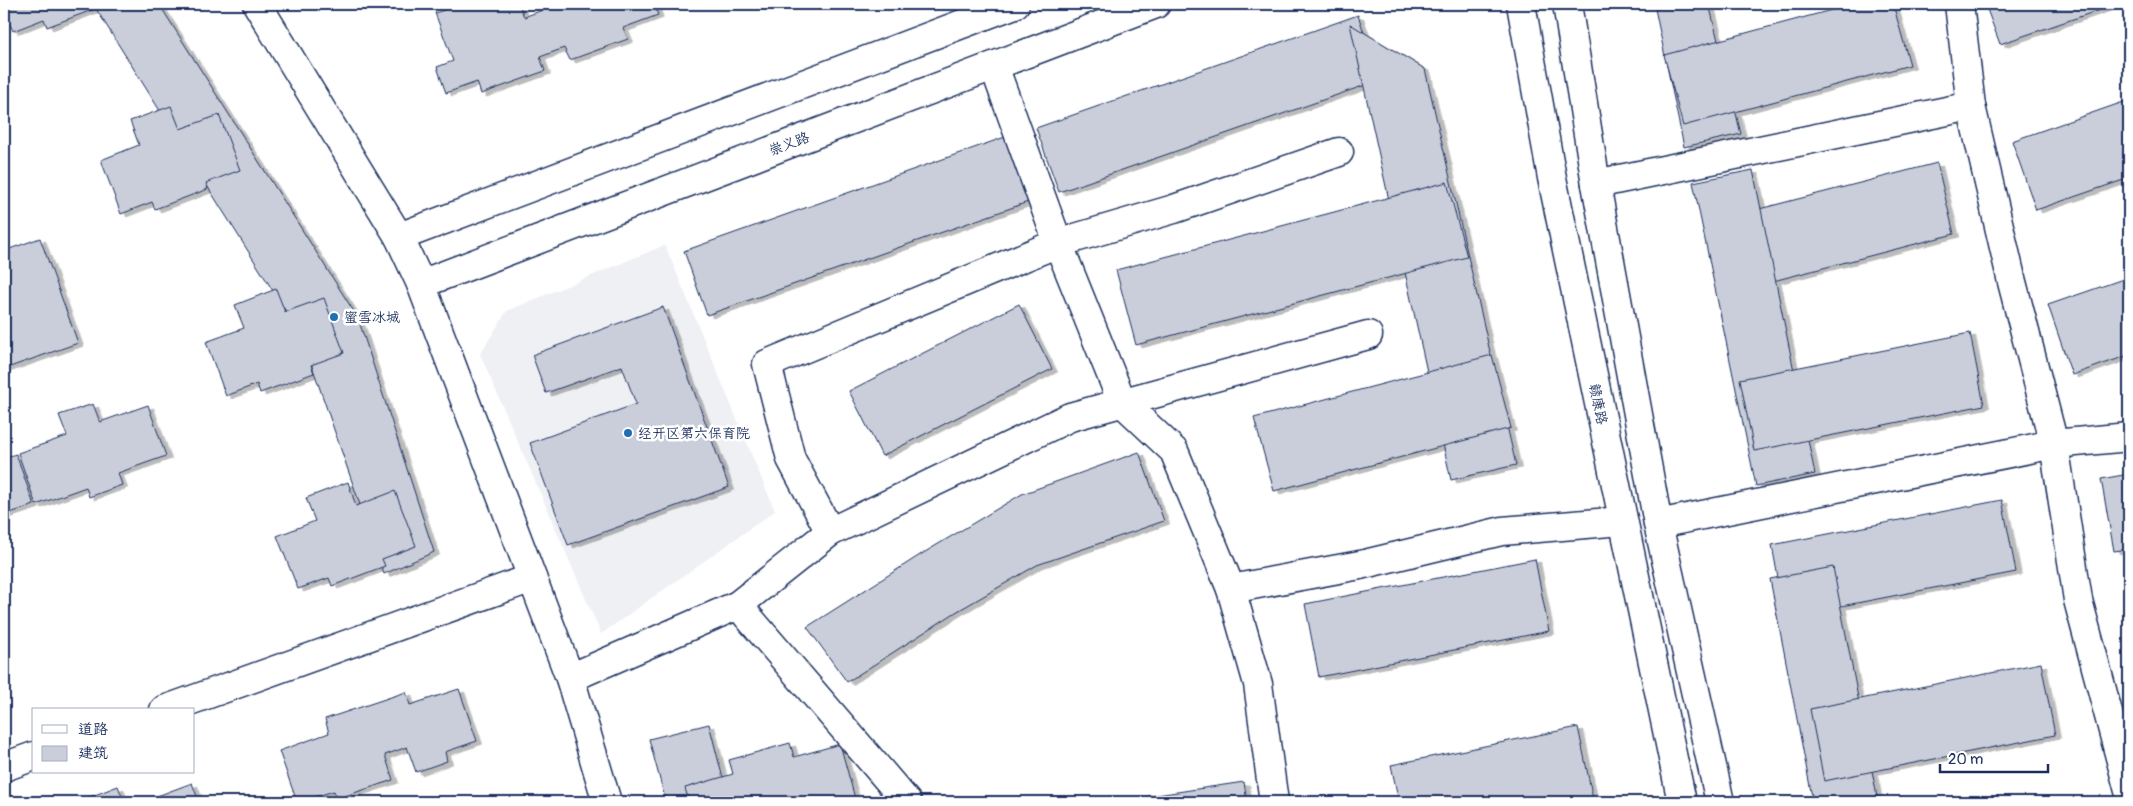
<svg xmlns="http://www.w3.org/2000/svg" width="2133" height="806" viewBox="0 0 2133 806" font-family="Pangolin,'LXGW WenKai TC',sans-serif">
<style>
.built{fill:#eff0f4}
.building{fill:#caceda;stroke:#1b2f5e;filter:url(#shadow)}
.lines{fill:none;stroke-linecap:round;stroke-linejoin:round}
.minor-casing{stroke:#1b2f5e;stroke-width:31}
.major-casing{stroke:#1b2f5e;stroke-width:31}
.minor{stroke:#fff;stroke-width:28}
.major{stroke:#fff;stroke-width:28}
.poi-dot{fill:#1f6fb2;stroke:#fff;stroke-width:2}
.labels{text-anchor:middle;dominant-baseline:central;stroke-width:5;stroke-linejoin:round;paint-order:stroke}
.street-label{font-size:14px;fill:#1b2f5e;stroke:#fff}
.poi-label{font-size:14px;fill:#1b2f5e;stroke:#fff;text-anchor:start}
</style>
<defs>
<filter id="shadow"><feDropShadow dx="5.5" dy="3" stdDeviation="0" flood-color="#0004"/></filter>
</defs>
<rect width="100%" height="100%" fill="#fff"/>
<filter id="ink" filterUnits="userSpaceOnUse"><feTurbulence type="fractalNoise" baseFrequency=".02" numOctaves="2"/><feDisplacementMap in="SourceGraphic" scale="10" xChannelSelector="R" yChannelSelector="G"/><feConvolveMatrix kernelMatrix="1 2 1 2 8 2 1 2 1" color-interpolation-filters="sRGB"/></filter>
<g filter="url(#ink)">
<polygon class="built" points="665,245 775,511 601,634 480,354 507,311"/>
<g class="building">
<polygon points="4,4 99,4 100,7 47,27 44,19 13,31 8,20 4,21"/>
<polygon points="93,4 159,4 358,318 434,552 384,574 302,337"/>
<polygon points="462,4 519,4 524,17 550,7 548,4 654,4 658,15 623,28 628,39 570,60 564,48 540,57 545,71 481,94 477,82 446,93 437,67 453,61 435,13"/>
<polygon points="1654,4 1709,4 1741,134 1684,147"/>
<polygon points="1854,4 1893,4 1910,65 1683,126 1664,55"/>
<polygon points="1985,4 2117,4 2000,44"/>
<polygon points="1358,15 1380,80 1059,192 1036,128"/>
<polygon points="1350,24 1425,69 1516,465 1451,480"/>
<polygon points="2129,100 2129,178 2036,210 2012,141"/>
<polygon points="171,106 180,129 219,115 240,170 206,183 208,189 155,209 152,202 121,214 101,160 139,145 130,121"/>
<polygon points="1005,137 1028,202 707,315 684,251"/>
<polygon points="1937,163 1954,234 1727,293 1709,222"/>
<polygon points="1753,170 1815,474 1756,486 1693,182"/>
<polygon points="1447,182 1467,257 1136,345 1116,270"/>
<polygon points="40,238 78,343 4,369 4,251"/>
<polygon points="2129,277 2129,355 2072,375 2048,305"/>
<polygon points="276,289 285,312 324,298 344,353 311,365 314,373 260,393 257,384 226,396 206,342 244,328 235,305"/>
<polygon points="1019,304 1052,369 882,456 849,391"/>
<polygon points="663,307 729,487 568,545 530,443 636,404 622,366 546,393 532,355"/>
<polygon points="1970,333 1984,405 1754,451 1740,379"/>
<polygon points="1492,355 1511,428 1274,491 1254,418"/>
<polygon points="93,404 100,422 148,405 166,456 118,473 122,485 89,497 86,487 36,505 18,453 67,436 59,415"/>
<polygon points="1139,452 1164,521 1037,565 956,612 847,682 807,627 920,555 1022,494"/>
<polygon points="16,454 34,505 4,515 4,458"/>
<polygon points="2129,474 2129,549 2114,551 2101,479"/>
<polygon points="348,482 356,506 395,491 416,546 382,559 385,566 332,586 329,578 298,589 277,536 315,521 306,498"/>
<polygon points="2002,500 2016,572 1785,617 1772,545"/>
<polygon points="1535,559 1549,631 1319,677 1305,604"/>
<polygon points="1833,567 1878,802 1813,802 1770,579"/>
<polygon points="2041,663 2055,735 1824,781 1810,709"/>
<polygon points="459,689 477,741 445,752 447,761 416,772 407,747 385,755 393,780 336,799 334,791 297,802 279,751 329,733 325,719 406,692 410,705"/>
<polygon points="709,724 729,802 666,802 649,739"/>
<polygon points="1578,727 1593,799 1575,802 1399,802 1391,765"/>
<polygon points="790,743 794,757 840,744 856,802 689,802 685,788 733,774 729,760"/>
<polygon points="1244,782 1247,802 1110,802"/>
<polygon points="192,783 199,802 141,802"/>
<polygon points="118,786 124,802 82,802 82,800"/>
</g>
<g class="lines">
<defs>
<g id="minor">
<polyline points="257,4 399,237 421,284 570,678 607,802"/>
<polyline points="1959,4 1971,106 2012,282 2054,444 2078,600 2129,791"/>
<polyline points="994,66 1058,243 1122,402 1174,451 1231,589 1258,684 1274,802"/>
<polyline points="1339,152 1174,209 1058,243 767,364 791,459 830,532 1070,417 1368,335"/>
<polyline points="1596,184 1971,106"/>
<polyline points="1658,524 2054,444 2129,437"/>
<polyline points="1231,589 1360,565 1502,531 1622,521"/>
<polyline points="738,605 907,802"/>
<polyline points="570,678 738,605 830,532"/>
<polyline points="164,710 532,578"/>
<polyline points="4,767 34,756"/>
</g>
<g id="major">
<polyline points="1521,4 1552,178 1682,802"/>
<polyline points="1567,4 1596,184 1658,524 1720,802"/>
<polyline points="399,237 1015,4"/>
<polyline points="421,284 1156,4"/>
</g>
</defs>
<use href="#minor" class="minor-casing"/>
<use href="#major" class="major-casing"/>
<use href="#minor" class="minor"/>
<use href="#major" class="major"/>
</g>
</g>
<g class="poi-dot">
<circle cx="334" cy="317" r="5"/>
<circle cx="628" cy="433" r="5"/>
</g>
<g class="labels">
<g class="street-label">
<text transform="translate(789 144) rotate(-21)">崇义路</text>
<text transform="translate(1598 404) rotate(78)">赣康路</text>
</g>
<g class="poi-label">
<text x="344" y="317">蜜雪冰城</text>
<text x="638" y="433">经开区第六保育院</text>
</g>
</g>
<rect width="2133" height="806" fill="none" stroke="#fff" stroke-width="20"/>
<rect x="10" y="10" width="2113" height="786" fill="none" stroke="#1b2f5e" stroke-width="2" filter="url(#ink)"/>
<rect x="32" y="708" width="162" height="65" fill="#ffffff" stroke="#a4acbf"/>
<rect x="42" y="725" width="25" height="8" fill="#ffffff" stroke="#a4acbf"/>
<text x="78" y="734" font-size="15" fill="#1b2f5e">道路</text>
<rect x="42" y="746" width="25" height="15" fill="#caceda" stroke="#a4acbf"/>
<text x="78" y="758" font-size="15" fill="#1b2f5e">建筑</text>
<path d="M1940 764v8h108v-8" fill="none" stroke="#1b2f5e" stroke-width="2.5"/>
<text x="1948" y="764" font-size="15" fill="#1b2f5e" stroke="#ffffff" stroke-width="4" paint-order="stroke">20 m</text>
</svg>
